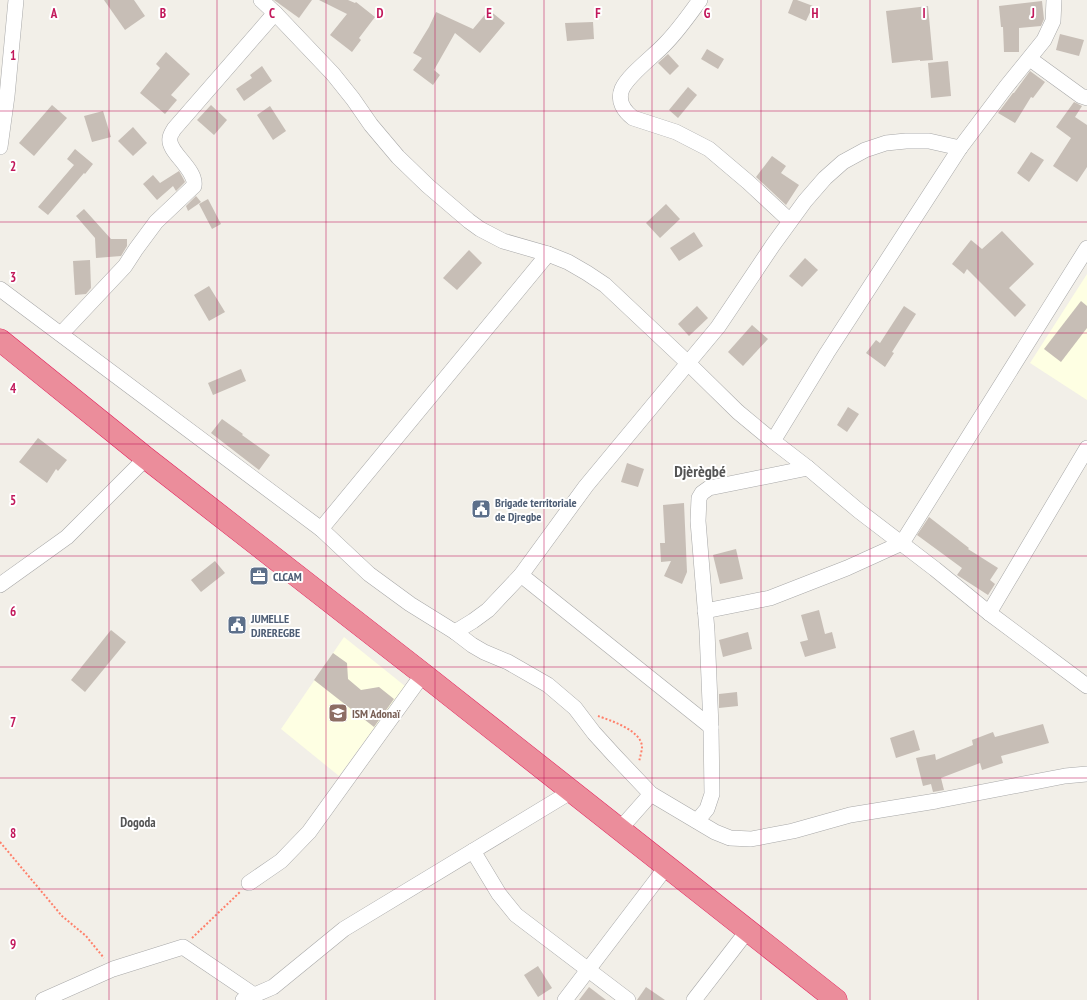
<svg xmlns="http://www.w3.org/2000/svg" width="1087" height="1000" viewBox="0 0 1087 1000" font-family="'PT Sans Narrow',sans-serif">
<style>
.education{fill:#feffe3}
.building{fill:#c7beb6}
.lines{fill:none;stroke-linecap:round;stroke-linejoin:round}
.minor-casing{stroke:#a8a8a8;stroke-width:16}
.highway-casing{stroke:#e4215d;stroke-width:23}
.path{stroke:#ff806b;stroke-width:2;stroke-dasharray:2 2;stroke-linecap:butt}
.minor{stroke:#fff;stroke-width:15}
.highway{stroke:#eb8d9b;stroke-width:22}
.grid{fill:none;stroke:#c2185b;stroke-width:1;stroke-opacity:0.55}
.labels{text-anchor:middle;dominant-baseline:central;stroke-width:4;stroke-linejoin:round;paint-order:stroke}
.service-label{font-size:12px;font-weight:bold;fill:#4e5e75;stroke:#fff;text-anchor:start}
.education-label{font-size:12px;font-weight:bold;fill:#785e54;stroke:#fff;text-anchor:start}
.neighbourhood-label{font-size:13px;font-weight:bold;fill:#545454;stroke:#fff}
.district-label{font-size:16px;font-weight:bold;fill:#545454;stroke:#fff}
.grid-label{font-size:13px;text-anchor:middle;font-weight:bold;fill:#c2185b;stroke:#fff;stroke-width:4;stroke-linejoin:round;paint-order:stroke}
</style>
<rect width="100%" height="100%" fill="#f2efe8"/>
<g class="education">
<polygon points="1087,274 1087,400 1030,363"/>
<polygon points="344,637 405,686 339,776 281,729"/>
</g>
<g class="building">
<polygon points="104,0 134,0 145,16 125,30"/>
<polygon points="274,0 312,0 299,18"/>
<polygon points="319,0 348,0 355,3 356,2 375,17 359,38 361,40 352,52 330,35 347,14"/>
<polygon points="793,0 797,0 813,6 806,21 788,13"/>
<polygon points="1042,1 1044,19 1041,26 1019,28 1019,52 1004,52 1003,27 1001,27 999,6"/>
<polygon points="928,6 933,60 920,61 920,60 892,63 886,11"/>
<polygon points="489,10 505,23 480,53 455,33 434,70 440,75 433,85 413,70 422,58 413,53 429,27 436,12 473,29"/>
<polygon points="593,22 594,39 567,41 565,23"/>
<polygon points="1060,34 1084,40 1079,56 1056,50"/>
<polygon points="707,49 724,59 718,69 701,59"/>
<polygon points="166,52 190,74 171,95 177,100 165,114 140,93 160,68 156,64"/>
<polygon points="668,54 679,66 670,75 658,63"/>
<polygon points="948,61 951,96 931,98 928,63"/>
<polygon points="262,66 272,81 244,101 236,89 252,78 250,75"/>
<polygon points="1030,71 1045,82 1033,98 1031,97 1015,123 998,113 1013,93 1014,93"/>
<polygon points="688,87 697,95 678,118 669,110"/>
<polygon points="1074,102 1082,106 1075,117 1087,125 1087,167 1077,182 1053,166 1071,138 1056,127"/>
<polygon points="52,105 67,118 34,156 19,143"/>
<polygon points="211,105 227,120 214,135 197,120"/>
<polygon points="270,106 286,131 273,140 257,115"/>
<polygon points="103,111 111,137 92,142 84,116"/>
<polygon points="133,127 147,143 133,156 118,141"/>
<polygon points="75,149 93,164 85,174 84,173 48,215 38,207 74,165 67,159"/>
<polygon points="1031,152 1044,160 1029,182 1017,173"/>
<polygon points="772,156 786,166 781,173 799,185 786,205 756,177"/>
<polygon points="179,171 183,178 185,182 176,191 173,186 157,200 143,184 153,175 160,183"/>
<polygon points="196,196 201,202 188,211 186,206"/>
<polygon points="208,199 221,224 212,229 199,204"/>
<polygon points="666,204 680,219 660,238 646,223"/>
<polygon points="84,209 111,239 127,239 127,246 121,256 96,258 95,238 76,216"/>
<polygon points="1002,231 1034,264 1009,288 1026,305 1015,317 967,269 964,274 952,264 971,240 982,249"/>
<polygon points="694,232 703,246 679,261 670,248"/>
<polygon points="469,250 482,263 457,290 443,278"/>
<polygon points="805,258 818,270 802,287 789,276"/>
<polygon points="90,260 91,288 86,294 75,295 73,261"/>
<polygon points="209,286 225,312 209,321 194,295"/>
<polygon points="1081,301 1087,306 1087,328 1061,362 1044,349"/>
<polygon points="697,306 708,318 689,336 678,324"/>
<polygon points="904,306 916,314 892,352 894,353 885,367 866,353 876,340 880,343"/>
<polygon points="752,325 768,339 743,366 728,352"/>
<polygon points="241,369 246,381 213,395 208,383"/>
<polygon points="848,407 859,414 847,432 837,425"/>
<polygon points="222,419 243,434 242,435 270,455 259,470 211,433"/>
<polygon points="38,438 67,460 58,471 56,469 47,483 19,462"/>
<polygon points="627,463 644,469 638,487 621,482"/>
<polygon points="684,503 687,572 682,584 664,576 671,561 661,562 660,543 665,543 663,505"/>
<polygon points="929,517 969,548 968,549 998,568 990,580 995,584 988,595 957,575 962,568 917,535"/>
<polygon points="736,549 743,579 720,584 713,555"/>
<polygon points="215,561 225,573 201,592 191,580"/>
<polygon points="819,610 825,634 832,632 836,648 805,657 800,642 808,640 801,615"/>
<polygon points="111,630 126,642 85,692 71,680"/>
<polygon points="748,632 752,649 723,657 719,640"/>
<polygon points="333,653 347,663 348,679 361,690 379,687 394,699 374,727 314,680"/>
<polygon points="737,692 738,706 719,708 719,694"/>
<polygon points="1043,724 1049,743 1001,756 1003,763 982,770 980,763 941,778 944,790 933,792 931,784 923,786 916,758 935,754 936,760 973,745 972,740 993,732 995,737"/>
<polygon points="914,730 920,750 896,758 890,738"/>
<polygon points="538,966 552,988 538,997 524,975"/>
<polygon points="589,987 606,1000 579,1000"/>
<polygon points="646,987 665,1000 637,1000"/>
</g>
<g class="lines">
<defs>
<g id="minor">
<polyline points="261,0 275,13 333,74 353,99 371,125 398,157 428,186 469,221 480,229 503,241 548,254 568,262 587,273 605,285 688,363 738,412 773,441 808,468 859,511 935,569 989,613 1087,686"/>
<path d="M700,0C689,15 678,31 665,44C654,56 628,75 622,89C617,101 624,111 633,118L676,132L709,149L748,182L790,221"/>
<polyline points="1030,59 1081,96 1087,98"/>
<polyline points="0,147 7,96 16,0"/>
<polyline points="0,289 321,529 369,574 410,604 455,632 472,645 484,652 508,662 548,685 575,708 594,733 614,755 651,794 715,832 730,838 751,839 793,831 850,815 936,801 1065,776 1087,774"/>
<path d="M61,334L125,266L136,249L156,222L194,186C197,169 167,152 170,138C170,135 173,131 174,129L275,13"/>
<polyline points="773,441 827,353 960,148 1006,87 1044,40 1053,21 1054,0"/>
<polyline points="321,529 548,254"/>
<polyline points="521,575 711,727"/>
<polyline points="0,585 67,537 146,458"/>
<polyline points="705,611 770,598 847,568 902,543 1087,248"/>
<polyline points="989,613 1087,448"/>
<polyline points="455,632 473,621 488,610 521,575 586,486 688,363 718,327 773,245 805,201 825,178 843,162 865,150 886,143 906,141 929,141 960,148"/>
<polyline points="697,821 707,809 712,794 711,727 707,631 698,521 699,498 702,493 709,488 808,468"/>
<polyline points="620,829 651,794"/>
<polyline points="473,851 499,894 516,915 628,1000"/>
<polyline points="249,883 281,861 309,832 423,674"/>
<polyline points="43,1000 113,969 183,947 254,995"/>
<polyline points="243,1000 273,987 344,929 572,791"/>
<polyline points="565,1000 667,866"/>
<polyline points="694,1000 748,930"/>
</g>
<polyline id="highway" points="0,340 146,458 423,674 836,1000"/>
</defs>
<use href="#minor" class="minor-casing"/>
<use href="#highway" class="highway-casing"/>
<g class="path">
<path d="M598,716C612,721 640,730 642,746C642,751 640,757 639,762"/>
<polyline points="0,842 62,916 86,936 104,958"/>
<polyline points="192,938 240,892"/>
</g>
<use href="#minor" class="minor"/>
<use href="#highway" class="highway"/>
</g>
<path class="grid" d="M109,0V1000M217,0V1000M326,0V1000M435,0V1000M544,0V1000M652,0V1000M761,0V1000M870,0V1000M978,0V1000M0,111H1087M0,222H1087M0,333H1087M0,444H1087M0,556H1087M0,667H1087M0,778H1087M0,889H1087"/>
<defs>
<symbol id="civic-square" viewBox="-11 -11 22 22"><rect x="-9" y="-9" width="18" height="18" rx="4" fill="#5c6f8a" stroke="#fff"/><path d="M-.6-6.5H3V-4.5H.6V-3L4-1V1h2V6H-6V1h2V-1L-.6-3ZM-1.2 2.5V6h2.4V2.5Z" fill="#fff"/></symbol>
<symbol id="office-square" viewBox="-11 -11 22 22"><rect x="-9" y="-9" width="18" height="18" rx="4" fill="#5c6f8a" stroke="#fff"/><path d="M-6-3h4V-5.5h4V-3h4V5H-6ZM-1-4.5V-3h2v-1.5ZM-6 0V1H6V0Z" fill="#fff"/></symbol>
<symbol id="school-square" viewBox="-11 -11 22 22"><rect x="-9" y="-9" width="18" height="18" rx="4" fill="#8d6e63" stroke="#fff"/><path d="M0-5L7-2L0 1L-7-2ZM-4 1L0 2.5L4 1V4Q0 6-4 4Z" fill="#fff"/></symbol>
</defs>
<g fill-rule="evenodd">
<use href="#civic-square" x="470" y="498" width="22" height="22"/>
<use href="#office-square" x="248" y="565" width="22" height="22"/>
<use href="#civic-square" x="226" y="614" width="22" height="22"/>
<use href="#school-square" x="327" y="702" width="22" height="22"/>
</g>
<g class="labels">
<g class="service-label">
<text x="495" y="502">Brigade territoriale<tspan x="495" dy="14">de Djregbe</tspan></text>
<text x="273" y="576">CLCAM</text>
<text x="251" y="618">JUMELLE<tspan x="251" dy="14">DJREREGBE</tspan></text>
</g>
<g class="education-label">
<text x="352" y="713">ISM Adonaï</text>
</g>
<g class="neighbourhood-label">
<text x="138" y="822">Dogoda</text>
</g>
<g class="district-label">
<text x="700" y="471">Djèrègbé</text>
</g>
</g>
<g class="grid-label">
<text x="54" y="18">A</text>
<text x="163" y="18">B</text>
<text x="272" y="18">C</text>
<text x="380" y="18">D</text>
<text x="489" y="18">E</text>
<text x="598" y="18">F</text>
<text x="707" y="18">G</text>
<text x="815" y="18">H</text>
<text x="924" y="18">I</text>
<text x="1033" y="18">J</text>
<text x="13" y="60">1</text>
<text x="13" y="171">2</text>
<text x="13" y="282">3</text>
<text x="13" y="393">4</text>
<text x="13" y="505">5</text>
<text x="13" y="616">6</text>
<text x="13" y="727">7</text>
<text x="13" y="838">8</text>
<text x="13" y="949">9</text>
</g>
</svg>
